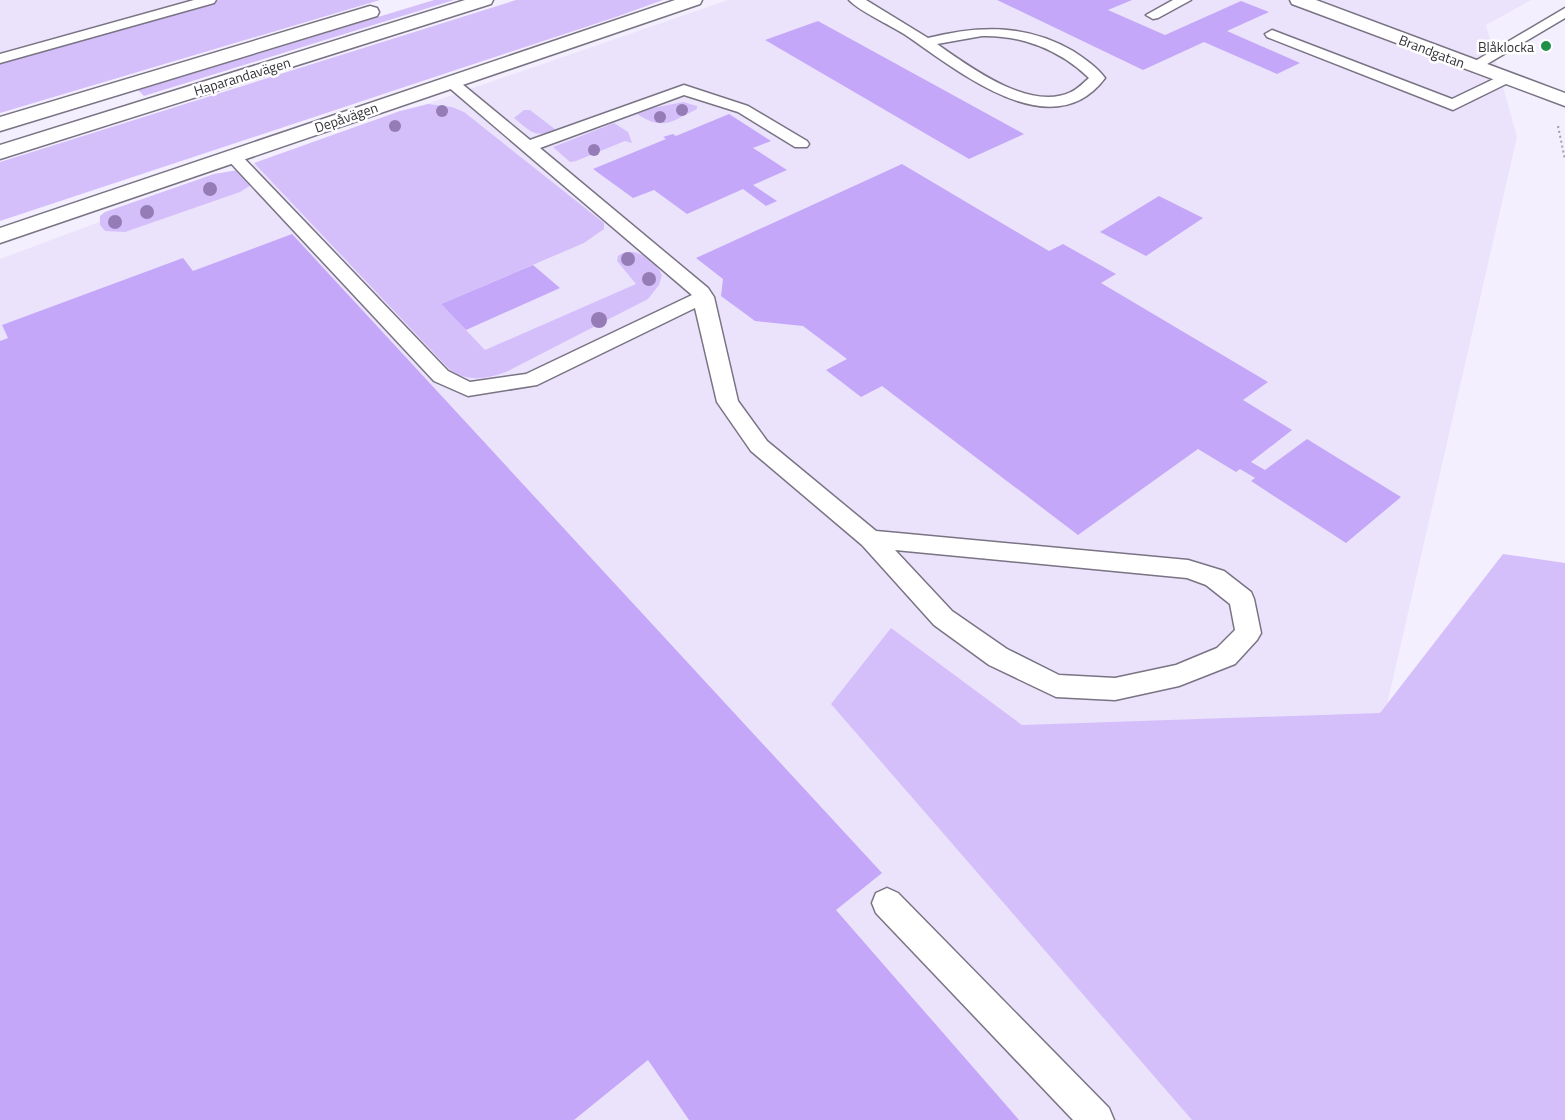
<svg xmlns="http://www.w3.org/2000/svg" width="1565" height="1120" viewBox="0 0 1565 1120" font-family="'Titillium Web',sans-serif">
<style>
.built{fill:#ebe3fc}
.green{fill:#d4bffa}
.building{fill:#c5a7f9}
.lines{fill:none;stroke-linecap:round;stroke-linejoin:round}
.lane-casing{stroke:#797383;stroke-width:3}
.street-casing{stroke:#797383;stroke-width:3}
.secondary-casing{stroke:#797383;stroke-width:3}
.path{stroke:#a19da8;stroke-width:2;stroke-dasharray:2 3;stroke-linecap:butt}
.lane{fill:#fff;fill-rule:evenodd}
.street{fill:#fff;fill-rule:evenodd}
.secondary{fill:#fff;fill-rule:evenodd}
.tree{fill:#967cb6}
.poi-dot{fill:#1f904a;stroke:#fff;stroke-width:2}
.labels{text-anchor:middle;dominant-baseline:central;stroke-width:5;stroke-linejoin:round;paint-order:stroke}
.far-poi-label{font-size:14px;fill:#343239;stroke:#fff;text-anchor:end}
.far-street-label{font-size:14px;fill:#343239;stroke:#fff}
</style>
<rect width="100%" height="100%" fill="#f4effe"/>
<g class="built">
<polygon points="0,0 238,0 0,66"/>
<polygon points="728,0 1531,0 1486,25 1517,137 1329,958 1501,1120 0,1120 0,259 279,155"/>
</g>
<g class="green">
<polygon points="220,0 380,0 0,113 0,62"/>
<polygon points="434,0 454,0 144,96 138,90"/>
<polygon points="516,0 663,0 616,17 0,221 0,162"/>
<path d="M683,102L697,106V109C670,122 664,131 637,114L653,108Z"/>
<path d="M428,104L452,107L464,112L604,223V229L584,243L441,304L485,350L636,284L617,261L618,256C633,244 655,260 662,275L659,285L648,299L506,372C486,379 468,382 450,370L254,163L400,111Z"/>
<path d="M524,110H530L556,130C535,139 530,131 514,118Z"/>
<polygon points="614,123 628,132 632,143 625,141 576,161 570,162 553,147"/>
<polygon points="238,170 251,185 240,192 125,232 105,231 100,225 100,216 105,212 214,174"/>
<polygon points="1503,554 1565,563 1565,1120 1192,1120 831,704 891,628 1022,725 1380,713"/>
</g>
<g class="building">
<polygon points="997,0 1132,0 1108,10 1165,35 1241,1 1269,12 1227,31 1300,63 1277,74 1204,42 1143,70"/>
<polygon points="818,21 1024,134 969,159 765,40"/>
<polygon points="729,114 771,141 753,148 787,170 753,185 777,201 766,206 743,189 687,214 654,190 633,198 593,169 666,139 663,137 673,134 676,136"/>
<polygon points="902,164 1049,251 1063,244 1116,274 1101,283 1268,382 1243,400 1292,430 1251,462 1265,470 1307,439 1401,497 1346,543 1251,481 1255,478 1240,469 1236,472 1198,449 1078,535 882,386 861,397 826,370 847,359 803,326 755,321 721,296 723,279 696,258"/>
<polygon points="1159,196 1203,218 1146,256 1100,232"/>
<polygon points="292,234 882,873 836,910 1019,1120 689,1120 648,1060 574,1120 0,1120 0,341 8,338 2,325 183,258 193,271"/>
<polygon points="533,265 560,288 466,330 441,304"/>
</g>
<g class="lines">
<defs>
<g id="lane">
<polygon points="194,0 216,0 214,3 0,63 0,54"/>
<path d="M849,0H866L928,38C979,25 1027,24 1073,51C1085,59 1097,67 1105,78C1051,150 955,68 904,34C890,25 859,11 849,0ZM982,36C1022,35 1060,50 1089,78C1084,82 1078,89 1071,92C1030,112 970,67 937,44Z"/>
<polygon points="1173,0 1191,0 1158,18 1153,19 1146,15"/>
<polygon points="1565,8 1565,18 1477,70 1472,71 1465,67"/>
<polygon points="1272,30 1452,99 1500,76 1505,75 1512,79 1510,82 1453,110 1267,37 1265,34"/>
<path d="M451,77L456,79L530,140L684,85L748,106L807,141L809,144L807,147H795L738,112L684,95L540,148L708,288L714,297L738,401L767,441L876,531L1188,560L1224,571L1251,592L1254,599L1261,633L1257,640L1235,664L1179,686L1115,700L1056,697L989,665L934,625L862,545L751,451L717,402L695,308L537,385L468,396L434,381L226,158L224,155L226,152H238L448,371L470,382L526,374L692,295L446,85L443,82ZM895,550L1187,578L1206,585L1230,604L1235,630L1217,648L1176,665L1115,678L1059,675L1007,649L952,611Z"/>
<polygon points="887,888 898,893 1109,1108 1114,1120 1073,1120 876,913 872,903 876,893"/>
</g>
<g id="street">
<polygon points="675,0 702,0 700,4 0,243 0,228"/>
<polygon points="1290,0 1316,0 1565,93 1565,106 1292,4"/>
</g>
<g id="secondary">
<polygon points="465,0 493,0 491,4 0,159 0,145"/>
<polygon points="370,6 377,8 379,12 377,16 0,131 0,117"/>
</g>
</defs>
<use href="#lane" class="lane-casing"/>
<use href="#street" class="street-casing"/>
<use href="#secondary" class="secondary-casing"/>
<polyline class="path" points="1558,126 1565,160"/>
<use href="#lane" class="lane"/>
<use href="#street" class="street"/>
<use href="#secondary" class="secondary"/>
</g>
<g class="tree">
<circle cx="682" cy="110" r="6"/>
<circle cx="442" cy="111" r="6"/>
<circle cx="660" cy="117" r="6"/>
<circle cx="395" cy="126" r="6"/>
<circle cx="594" cy="150" r="6"/>
<circle cx="210" cy="189" r="7"/>
<circle cx="147" cy="212" r="7"/>
<circle cx="115" cy="222" r="7"/>
<circle cx="628" cy="259" r="7"/>
<circle cx="649" cy="279" r="7"/>
<circle cx="599" cy="320" r="8"/>
</g>
<circle class="poi-dot" cx="1546" cy="46" r="6"/>
<g class="labels">
<g class="far-poi-label">
<text x="1534" y="46">Blåklocka</text>
</g>
<g class="far-street-label">
<text transform="translate(1432 51) rotate(21)">Brandgatan</text>
<text transform="translate(242 76) rotate(-17)">Haparandavägen</text>
<text transform="translate(346 117) rotate(-19)">Depåvägen</text>
</g>
</g>
</svg>
